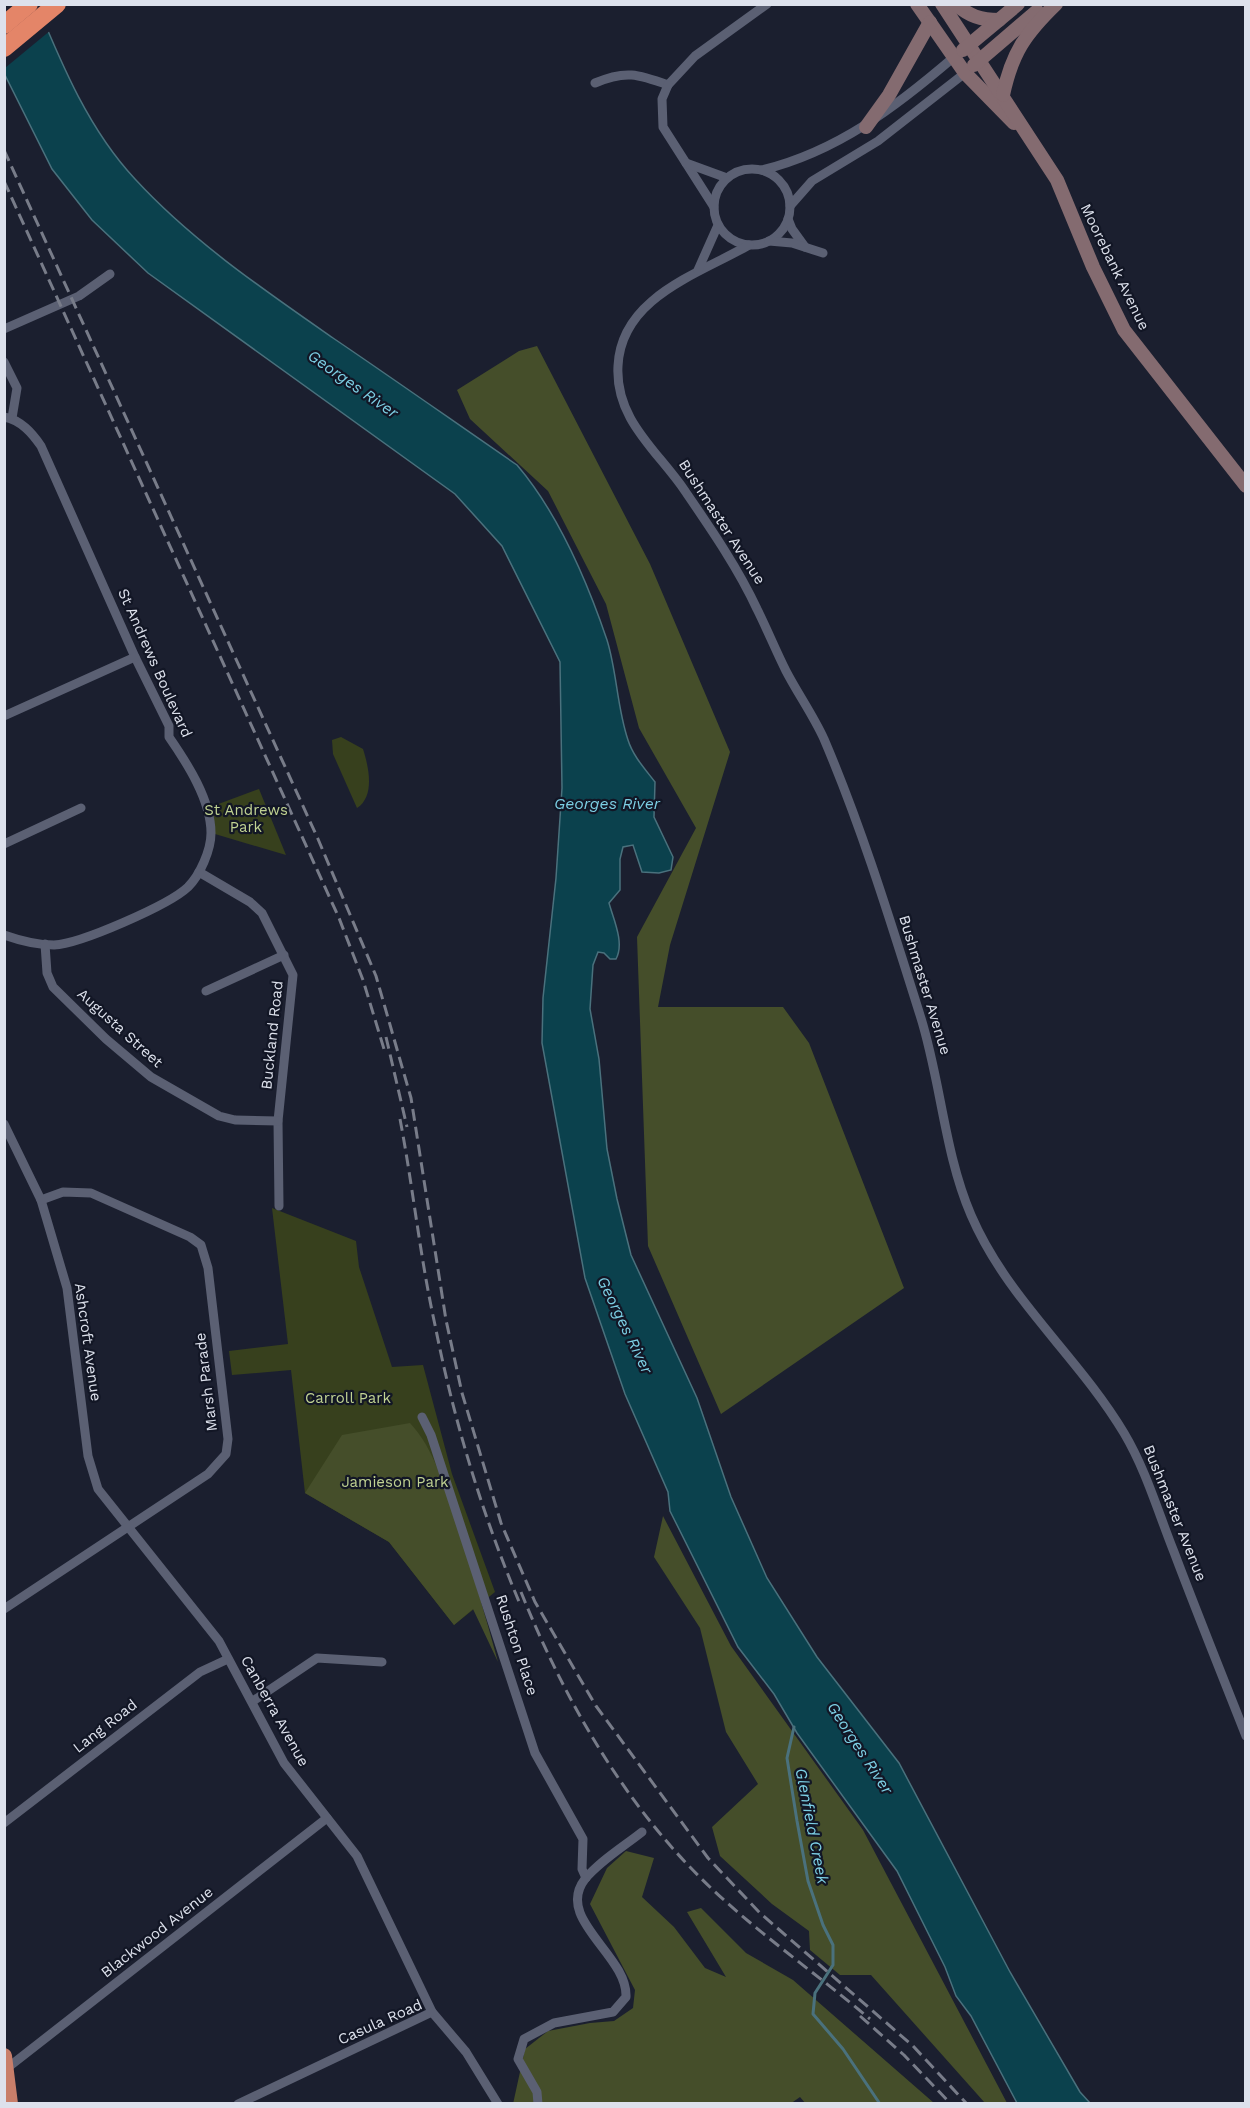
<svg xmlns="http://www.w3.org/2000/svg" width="1250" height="2108" viewBox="0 0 1250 2108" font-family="'Work Sans',sans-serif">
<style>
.green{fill:#37401d}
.forest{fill:#454e2a}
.water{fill:#0b414d;stroke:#4a717d;stroke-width:1.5}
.pier{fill:#1b1f2f}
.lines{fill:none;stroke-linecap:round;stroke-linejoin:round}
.stream{stroke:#4a717d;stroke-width:3}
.minor{stroke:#5b6073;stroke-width:9}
.secondary{stroke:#846b70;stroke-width:14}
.trunk{stroke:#c87e6a;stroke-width:16}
.motorway{stroke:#e48568;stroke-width:18}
.rail{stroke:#787c89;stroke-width:3;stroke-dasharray:12 6;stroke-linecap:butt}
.labels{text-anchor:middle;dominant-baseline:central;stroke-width:4.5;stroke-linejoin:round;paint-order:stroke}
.street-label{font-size:15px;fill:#dde1ec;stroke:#121625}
.park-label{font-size:15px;fill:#c0d292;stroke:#121625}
.water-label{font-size:16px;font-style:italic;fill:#7ccfe4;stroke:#121625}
</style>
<rect width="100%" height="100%" fill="#1b1f2f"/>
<g class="green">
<path d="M341,737L363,749C369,768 375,796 357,808L333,754L332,740Z"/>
<polygon points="259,789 286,855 215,834 213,806"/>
<polygon points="272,1208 356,1241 359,1267 392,1367 423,1365 452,1474 495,1592 454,1625 389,1542 305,1493 291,1370 232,1375 229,1351 288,1344"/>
</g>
<g class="forest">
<polygon points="537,346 650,564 730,752 670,945 658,1007 783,1007 809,1043 904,1288 721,1414 648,1246 637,937 696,828 639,728 606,604 548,491 470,419 457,390 519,351"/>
<path d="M410,1423C435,1450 443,1485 455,1519C471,1566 485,1614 498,1662L473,1609L454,1625L389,1542L305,1493L342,1435Z"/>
<polygon points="663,1516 731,1646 863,1830 1007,2103 985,2103 871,1975 840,1975 810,1950 809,1931 772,1904 720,1856 712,1827 758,1784 726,1732 700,1628 654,1557"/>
<polygon points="626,1851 654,1858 642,1897 674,1927 705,1968 726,1977 687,1912 701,1908 746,1953 793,1980 934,2103 806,2104 800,2097 790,2104 513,2104 525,2049 548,2031 590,2023 614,2021 633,2008 635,1990 590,1904 607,1868"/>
</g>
<path class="water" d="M5,5H37C62,65 89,130 135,179C192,241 264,290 333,338C395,380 456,423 517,465C558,513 587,581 607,640C617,672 617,708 628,740C633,756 645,769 655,782L654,817L673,857L671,870L659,873L642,872L633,845L623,847L620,859V890L609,903C613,918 625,943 616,959H610L604,953L598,952L593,965L590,1009L599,1059L607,1149L617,1199L631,1255L697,1398L731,1497L767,1578L817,1657L899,1763L1010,1972L1080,2092L1090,2103H1017L971,2016L956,1996L945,1967L897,1871L797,1733L774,1694L738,1647L670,1511L668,1492L625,1394L585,1278L542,1043L543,998L556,878L562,788L560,662L502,546L455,494L148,273L92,220L52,169L5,75Z"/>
<polygon class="pier" points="6,4 40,4 51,30 5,68"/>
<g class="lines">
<polyline class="stream" points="794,1727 787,1758 797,1821 808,1881 823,1925 833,1945 833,1965 815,1993 813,2014 843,2049 880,2104"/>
<g class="minor">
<path d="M595,83C625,70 638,74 668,85L695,56L767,4"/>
<polyline points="668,85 662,99 663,127 714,207"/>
<polyline points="686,163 727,178"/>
<circle cx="752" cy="207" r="38"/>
<path d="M762,170C837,152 897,106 954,57"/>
<polyline points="790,206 812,181 878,141 965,73"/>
<polyline points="788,219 792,229 805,247"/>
<polyline points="769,241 792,243 823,253"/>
<path d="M749,245C699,274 621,297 618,366C615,420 658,451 685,491C711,529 738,568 757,609C767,629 776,651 786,671C798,694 813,715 824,739C862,828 891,923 920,1015C941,1081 944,1152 971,1215C1007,1299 1078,1356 1124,1433C1146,1470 1158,1512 1174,1552C1197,1613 1222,1675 1246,1736"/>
<polyline points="698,270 718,225"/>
<polyline points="4,329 79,296 110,274"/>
<polyline points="4,362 17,388 12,418"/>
<path d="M4,417C21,420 32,433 41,446L135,657L169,726V737C187,763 211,800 211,833C211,850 200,875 188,887C169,905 80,944 54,945C36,945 21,941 4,935"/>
<polyline points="4,716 135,657"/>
<polyline points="4,844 81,808"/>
<polyline points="199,872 250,902 262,913 293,975 278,1121 279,1206"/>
<polyline points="45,944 47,973 53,987 106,1039 151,1077 219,1116 235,1120 278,1121"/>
<polyline points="206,991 284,955"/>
<polyline points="4,1124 41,1200 67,1288 88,1456 98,1489 219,1641 284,1763 357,1856 432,2012 466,2052 498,2104"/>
<polyline points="422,1417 431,1435 535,1753 583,1839 582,1869 586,1878"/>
<polyline points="4,1609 208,1474 226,1454 228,1439 208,1268 201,1245 190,1237 91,1193 63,1192 41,1200"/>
<polyline points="253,1701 317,1658 382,1662"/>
<polyline points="4,1823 200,1672 228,1659"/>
<polyline points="6,2069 327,1818"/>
<polyline points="238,2104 432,2012"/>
<path d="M538,2104L537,2092L518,2059L524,2039L554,2023L613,2012L626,1997C628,1955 554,1919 585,1879C600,1861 623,1847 642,1832"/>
</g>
<g class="secondary">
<polyline points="917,4 965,73 1014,123"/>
<polyline points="942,4 1057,180 1093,267 1124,330 1246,486"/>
<path d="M955,4C970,16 980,20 999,20"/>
<polyline points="963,50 1018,4"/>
<polyline points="974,65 1037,11"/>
<path d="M1003,95C1012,53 1025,34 1056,4"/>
<polyline points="866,127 889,95 930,22"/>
</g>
<polyline class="trunk" points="4,2056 10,2104"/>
<g class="motorway">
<polyline points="4,25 29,4"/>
<polyline points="4,48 57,4"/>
</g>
<g class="rail">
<polyline points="4,150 318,839 376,976 411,1098 446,1320 462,1393 501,1523 535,1602 596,1706 708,1858 760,1913 913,2046 967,2104"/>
<polyline points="4,181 339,918 363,980 384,1049"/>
<polyline points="386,1037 407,1127"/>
<path d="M400,1119C413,1187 420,1257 435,1325C454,1421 482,1514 520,1604"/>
<path d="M521,1592C565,1701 626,1808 712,1889C762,1936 818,1975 870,2019"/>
<polyline points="860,2016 904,2055 951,2104"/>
</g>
</g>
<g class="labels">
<g class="street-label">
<text transform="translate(1115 267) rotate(64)">Moorebank Avenue</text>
<text transform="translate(722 522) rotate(57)">Bushmaster Avenue</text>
<text transform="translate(155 663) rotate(66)">St Andrews Boulevard</text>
<text transform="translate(925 985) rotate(73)">Bushmaster Avenue</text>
<text transform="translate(120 1028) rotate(42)">Augusta Street</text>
<text transform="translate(272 1035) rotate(-84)">Buckland Road</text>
<text transform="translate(88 1342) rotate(82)">Ashcroft Avenue</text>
<text transform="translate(206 1382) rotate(-97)">Marsh Parade</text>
<text transform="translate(1175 1513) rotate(68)">Bushmaster Avenue</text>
<text transform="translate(517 1645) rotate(72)">Rushton Place</text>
<text transform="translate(275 1711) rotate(61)">Canberra Avenue</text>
<text transform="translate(105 1726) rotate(-38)">Lang Road</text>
<text transform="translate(157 1932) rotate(-38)">Blackwood Avenue</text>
<text transform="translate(380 2022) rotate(-24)">Casula Road</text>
</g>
<g class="park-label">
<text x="246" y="810">St Andrews<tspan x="246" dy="17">Park</tspan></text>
<text x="348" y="1398">Carroll Park</text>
<text x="395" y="1482">Jamieson Park</text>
</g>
<g class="water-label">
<text transform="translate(353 384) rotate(35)">Georges River</text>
<text x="607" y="803">Georges River</text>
<text transform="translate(625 1325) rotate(64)">Georges River</text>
<text transform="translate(860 1748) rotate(57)">Georges River</text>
<text transform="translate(812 1826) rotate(79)">Glenfield Creek</text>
</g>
</g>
<rect width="1250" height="2108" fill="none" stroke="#dde1ec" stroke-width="12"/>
</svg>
